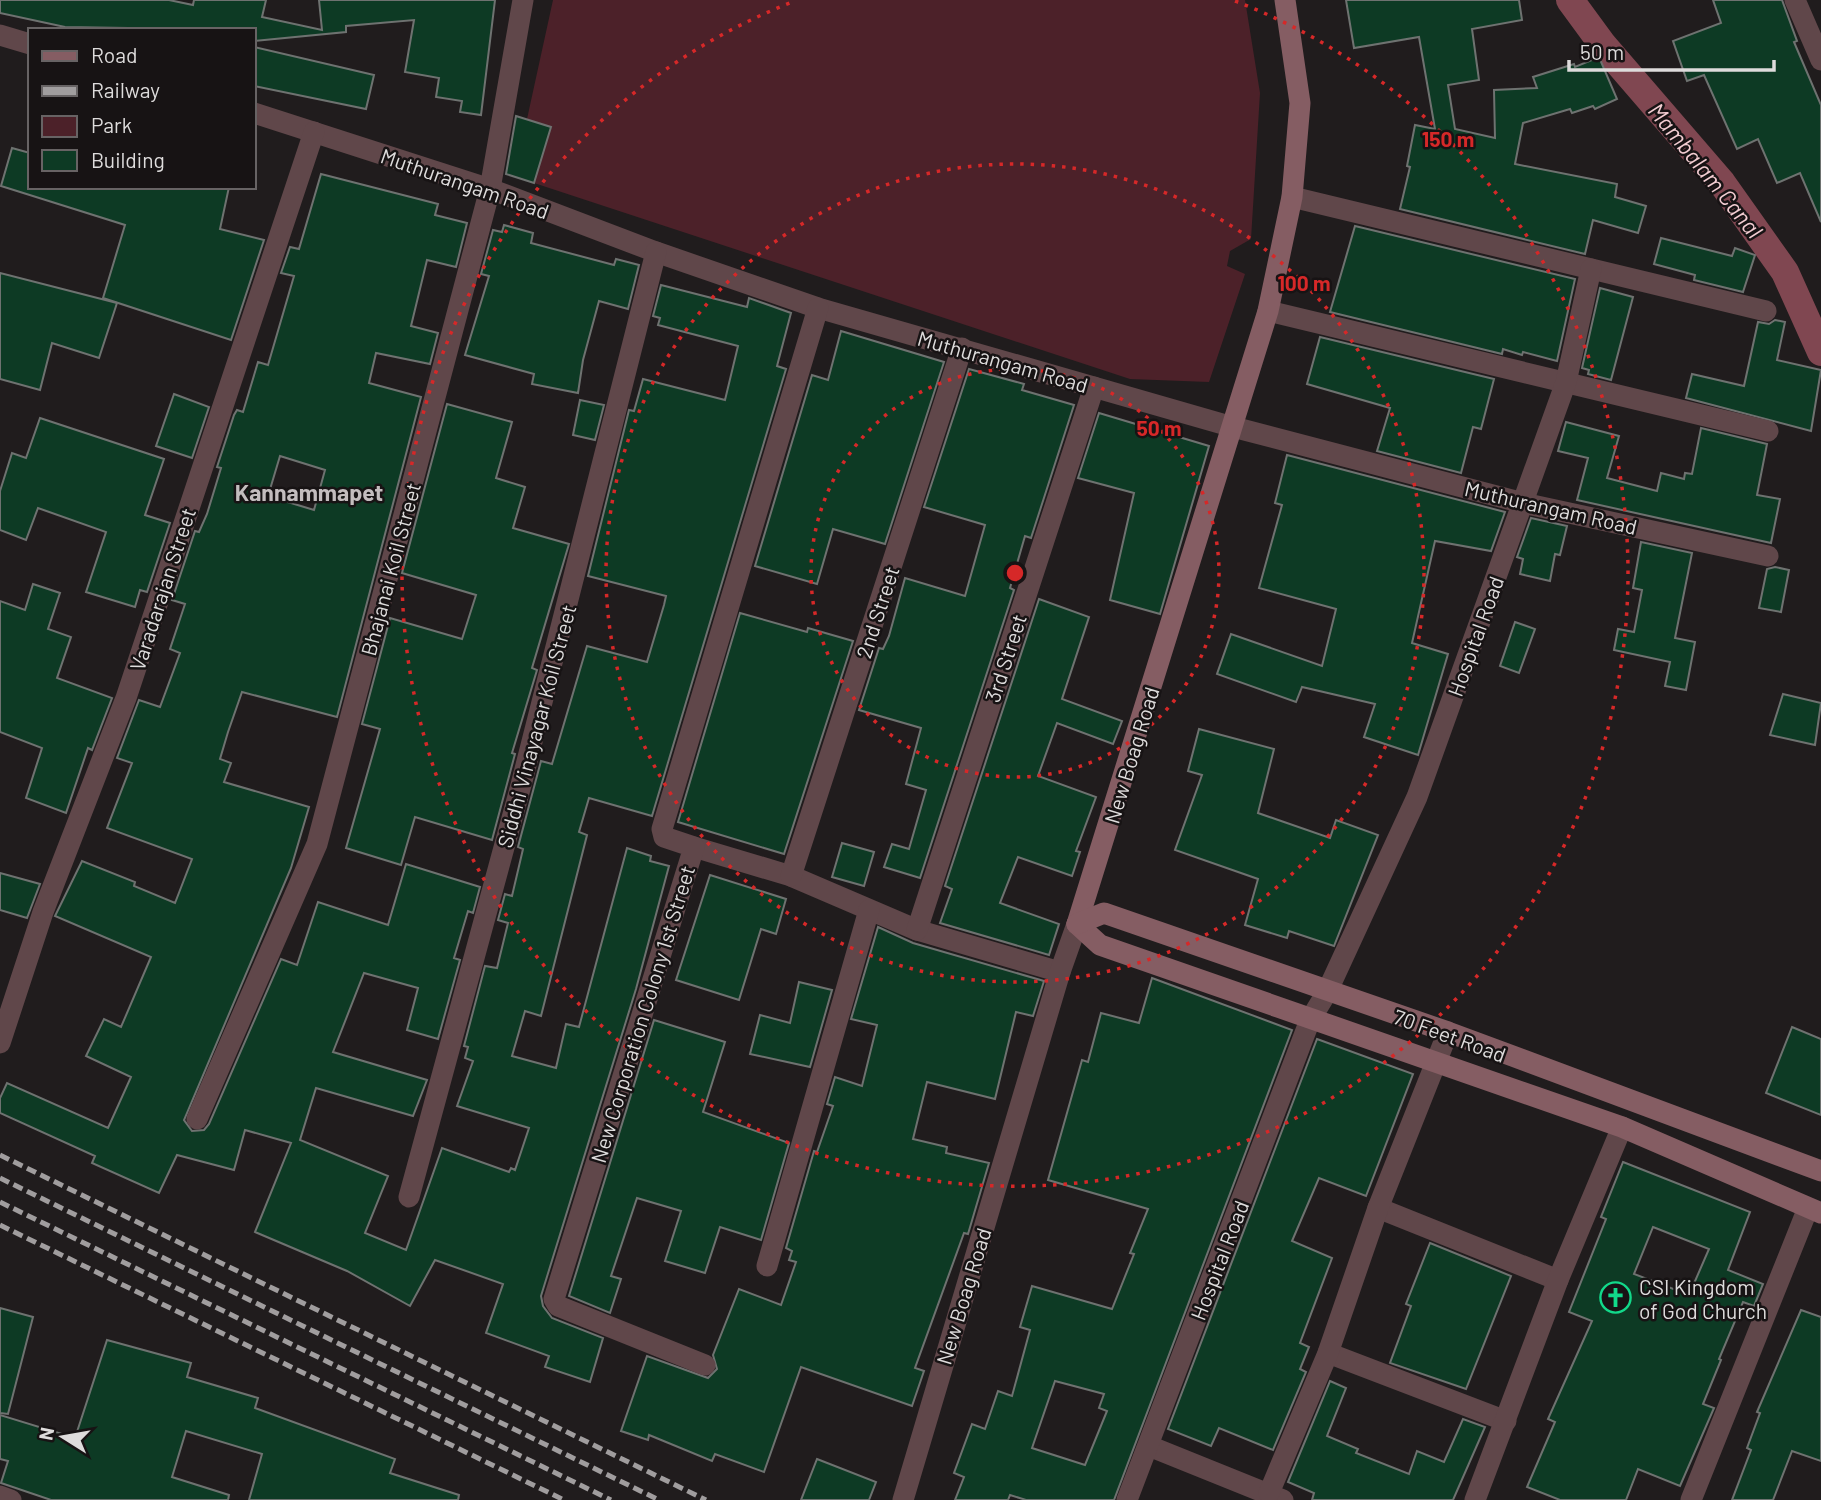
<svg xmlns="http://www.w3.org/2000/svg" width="1821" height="1500" viewBox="0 0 1821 1500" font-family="Barlow,sans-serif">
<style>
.green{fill:#4c2129}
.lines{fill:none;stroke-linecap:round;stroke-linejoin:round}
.canal{stroke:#804751;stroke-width:28}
.building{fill:#0d3a24;stroke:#6e7270;stroke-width:2;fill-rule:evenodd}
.minor{stroke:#60474a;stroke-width:21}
.secondary{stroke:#855d63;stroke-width:21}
.rail{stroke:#a09d9e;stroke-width:5;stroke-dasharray:10 5;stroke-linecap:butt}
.ring{fill:none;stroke:#d62828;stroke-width:3.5;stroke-dasharray:3.5 7}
.labels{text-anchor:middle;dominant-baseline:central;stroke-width:5;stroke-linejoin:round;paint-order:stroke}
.street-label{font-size:21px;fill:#dedcdc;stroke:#171314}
.poi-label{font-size:21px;fill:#dedcdc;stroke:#171314;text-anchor:start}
.water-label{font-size:23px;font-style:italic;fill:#f3cdd2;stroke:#171314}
.neighbourhood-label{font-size:23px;font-weight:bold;fill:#c3bdbe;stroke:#171314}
.centre{fill:#d62828;stroke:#171314;stroke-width:3.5}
.ring-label{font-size:21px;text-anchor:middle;font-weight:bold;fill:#d62828;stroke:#171314;stroke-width:5;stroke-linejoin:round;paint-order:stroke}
</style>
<rect width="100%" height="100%" fill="#201c1d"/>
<polygon class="green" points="553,0 1245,0 1260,93 1251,239 1230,251 1227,266 1245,274 1209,382 1130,379 534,183 551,127 527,119"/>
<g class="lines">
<polyline class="canal" points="1570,0 1603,45 1722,183 1785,272 1821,352"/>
</g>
<g class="building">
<polygon points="0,0 169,0 193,5 194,0 266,0 262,17 322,30 319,0 495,0 481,115 460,112 462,101 436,97 439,78 405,72 414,20 346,26 346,32 254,41 254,30 65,27 0,13"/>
<polygon points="1346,0 1519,0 1522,20 1472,29 1479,80 1448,85 1455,129 1495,138 1494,90 1537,88 1533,77 1574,64 1575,67 1599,57 1617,99 1595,109 1593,106 1572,113 1570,109 1523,123 1515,164 1617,184 1615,197 1646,206 1638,233 1593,220 1585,254 1400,209 1410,167 1407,166 1415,125 1435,129 1419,37 1354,48"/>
<polygon points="1713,0 1782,0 1797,41 1794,42 1821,105 1821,222 1800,173 1777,183 1758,139 1737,149 1704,75 1687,81 1673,41 1721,23"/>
<polygon points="254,47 374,75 366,109 254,86"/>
<polygon points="516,116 551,127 534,183 506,174"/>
<polygon points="12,148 30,153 30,187 229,187 220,229 264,240 231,340 103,298 125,225 1,186"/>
<path d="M321,174L438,204L435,215L467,223L456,267L427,260L411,326L438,333L430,364L376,353L369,383L421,397L337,717L242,692L228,732L220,759L231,763L224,782L309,807L291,868L184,1120L192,1131L204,1130L209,1124L281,959L297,965L318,902L388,925L406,864L480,887L473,913L468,911L454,958L460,960L438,1039L407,1030L418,988L364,973L333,1052L427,1080L413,1116L316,1088L300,1140L388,1176L365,1233L406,1250L442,1148L509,1172L511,1168L515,1170L529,1128L457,1106L473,1061L465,1058L468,1047L464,1046L485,966L497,968L508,923L498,920L505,894L512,896L523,849L518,847L541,761L552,764L587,646L647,662L664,605L666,596L588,576L629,410L634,411L643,379L725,400L738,346L658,325L660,318L653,316L661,285L747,307L749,298L791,313L777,366L786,369L652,816L589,798L579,832L587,835L541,1016L525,1011L512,1056L556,1068L566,1024L579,1027L627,848L651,856L650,861L669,866L636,989L541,1296L543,1306L552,1318L603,1338L590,1382L545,1367L549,1356L486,1333L503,1284L435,1260L410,1306L347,1271L255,1232L291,1143L245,1130L234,1170L177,1155L159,1193L92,1163L95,1156L0,1113V1098L7,1083L108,1128L131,1077L86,1056L104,1019L121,1027L151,957L55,916L82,861L135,882L134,886L175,903L192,859L107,828L132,763L117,758L139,700L160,707L180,653L170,649L185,604L172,600L195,531L199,532L207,514L221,468L217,467L234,415L237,410L243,412L258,362L268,365L294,276L281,273L290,247L299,249ZM280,456L325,470L314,510L268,496Z"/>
<polygon points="504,225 533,233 531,243 614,265 616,259 639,265 628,309 599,301 583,360 578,393 532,384 534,374 465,355 489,276 481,274 493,230 502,232"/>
<polygon points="1355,226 1575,279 1557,361 1523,352 1522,355 1503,349 1502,354 1330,312"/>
<polygon points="1661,238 1732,256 1735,248 1755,255 1743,292 1694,280 1695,275 1654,264"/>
<polygon points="0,273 117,303 99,358 52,343 40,390 0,379"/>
<polygon points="1600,288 1633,297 1611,380 1588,374 1589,370 1582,368"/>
<polygon points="1775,320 1785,322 1777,360 1821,370 1811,431 1686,398 1692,374 1744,386 1758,322 1769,324"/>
<polygon points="841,331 944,362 885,544 833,529 817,584 755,566 812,375 828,380"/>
<polygon points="1320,337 1494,379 1481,429 1473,427 1461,473 1377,451 1390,408 1307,384"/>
<polygon points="969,369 1024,384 1022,390 1074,405 1031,538 1025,536 1010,588 1014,590 920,878 884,867 892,844 909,849 926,790 906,784 921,728 859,710 879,648 883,649 889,636 905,578 965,596 985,525 924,507"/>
<polygon points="174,394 209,407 192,458 156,446"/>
<polygon points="580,400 604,405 595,440 573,435"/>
<polygon points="447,404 512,422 496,478 525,487 513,528 569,544 532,668 537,670 512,753 515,754 492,840 415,817 401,865 346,848 380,729 362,724 390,618 462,639 476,595 402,573"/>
<polygon points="1099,413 1209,446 1160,614 1110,600 1134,493 1078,478"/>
<polygon points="40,418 164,459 145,515 170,523 147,592 140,590 135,607 86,592 106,532 38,508 26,540 0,530 0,491 12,453 26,458"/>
<polygon points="1566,422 1619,436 1607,478 1657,491 1661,473 1684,479 1685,473 1692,474 1701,428 1767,444 1757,495 1780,499 1771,543 1577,500 1588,458 1558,451"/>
<polygon points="1287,455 1505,512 1491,551 1435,541 1412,643 1448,654 1418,755 1364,737 1375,704 1302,687 1296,702 1217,674 1231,634 1322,666 1336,609 1259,588 1282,505 1275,503"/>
<polygon points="1531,518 1567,526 1560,555 1555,554 1550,581 1520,574 1523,559 1517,557"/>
<polygon points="1641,542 1692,553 1675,638 1695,642 1686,690 1665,686 1670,662 1614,650 1618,629 1634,632 1642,590 1633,588"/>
<polygon points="1775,567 1789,570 1781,612 1759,608 1767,569"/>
<polygon points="33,584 60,593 48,629 71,637 57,678 112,698 92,750 88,748 66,813 26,798 42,748 0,732 0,601 25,610"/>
<polygon points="1039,599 1089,617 1062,699 1122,721 1113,744 1057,723 1038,776 1096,797 1076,851 1080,852 1072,876 1018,857 1000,903 1059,924 1049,955 940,923 952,889 945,886"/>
<polygon points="740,613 807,632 808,628 853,641 784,854 678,822"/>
<polygon points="1515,622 1535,629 1519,673 1500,666"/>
<polygon points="1783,694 1821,703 1815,745 1770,735"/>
<polygon points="1199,729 1274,749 1258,813 1330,838 1336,820 1378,835 1334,946 1289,931 1287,938 1245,925 1258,879 1175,850 1202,775 1188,771"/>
<polygon points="842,843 874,852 864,886 832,877"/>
<polygon points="0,873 40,884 27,918 0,910"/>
<polygon points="710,875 786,899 776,934 761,929 739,1000 676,980"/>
<polygon points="878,927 913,943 1044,981 1033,1016 1016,1012 995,1099 927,1082 913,1139 947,1147 946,1153 989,1163 968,1234 964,1233 915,1368 924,1371 912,1406 801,1367 764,1472 715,1454 712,1461 649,1435 648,1440 621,1431 647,1356 708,1378 717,1369 713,1355 739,1289 781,1305 796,1262 789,1260 792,1251 786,1248 814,1151 817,1152 833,1106 827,1104 835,1077 862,1086 877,1025 851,1019"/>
<path d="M1152,978L1292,1030L1114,1500H1026L1010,1495L1008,1500H955L964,1477L954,1473L972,1424L985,1429L998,1391L1012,1396L1030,1330L1020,1327L1032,1286L1112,1309L1134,1254L1130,1253L1148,1209L1048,1180L1082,1060L1088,1062L1101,1013L1139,1023ZM1055,1381L1104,1394L1099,1408L1107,1411L1085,1465L1032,1448Z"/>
<polygon points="799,982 832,990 810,1067 750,1054 760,1015 790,1023"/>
<polygon points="654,1020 725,1042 703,1112 789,1143 761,1240 720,1227 705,1273 665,1261 681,1211 637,1198 611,1276 621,1279 610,1313 569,1296"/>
<polygon points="1792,1027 1821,1039 1821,1115 1766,1093"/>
<polygon points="1317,1039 1413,1074 1366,1196 1319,1178 1292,1241 1332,1258 1300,1343 1309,1347 1300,1369 1306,1372 1273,1450 1219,1428 1211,1446 1168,1429"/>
<path d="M1623,1162L1750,1212L1728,1270L1763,1284L1754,1306L1743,1302L1719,1359L1721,1360L1703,1404L1714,1408L1680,1486L1638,1469L1626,1500H1560L1527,1487L1555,1422L1548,1419L1592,1321L1569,1312L1606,1219L1601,1217ZM1653,1227L1709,1249L1689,1295L1634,1274Z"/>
<polygon points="1430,1243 1511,1276 1466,1389 1390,1363 1411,1306 1406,1304"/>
<polygon points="0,1308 33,1317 8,1414 0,1413"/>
<polygon points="1801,1310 1821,1317 1821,1461 1792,1451 1773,1500 1732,1500 1751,1450 1747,1448 1760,1413 1757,1412"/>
<polygon points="107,1340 191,1363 187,1377 258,1398 255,1408 395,1459 390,1473 459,1495 458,1500 249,1500 262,1454 186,1431 172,1477 229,1495 228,1500 51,1500 1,1483 8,1461 0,1459 0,1415 75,1438"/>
<polygon points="1330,1381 1346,1388 1327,1436 1358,1449 1356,1453 1409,1474 1417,1451 1444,1462 1463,1419 1485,1427 1453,1500 1312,1500 1314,1493 1288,1482"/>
<polygon points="817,1459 876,1482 869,1500 801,1500"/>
</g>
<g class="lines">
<g class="minor">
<polyline points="1795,0 1821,60"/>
<polyline points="0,35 30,44"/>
<polyline points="254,113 490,189 656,252 818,308 1233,427 1523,503 1768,556"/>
<polyline points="1292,197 1766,311"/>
<polyline points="1268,311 1768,431"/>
<polyline points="694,847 791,876 917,930 1060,972"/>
<polyline points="791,876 962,348"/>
<polyline points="917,930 1094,387"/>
<polyline points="0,1043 43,912 126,698 314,132"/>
<polyline points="197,1119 317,844 490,189 523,0"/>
<polyline points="409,1197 521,785 656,252"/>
<polyline points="1378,1208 1558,1280"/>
<polyline points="767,1266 869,910"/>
<polyline points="1328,1353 1506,1421"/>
<polyline points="705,1365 558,1306 554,1299 694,847 664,837 662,829 818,308"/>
<polyline points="1149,1446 1283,1500"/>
<polyline points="1269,1493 1328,1353 1378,1208 1448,1032"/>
<polyline points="0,1496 11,1500"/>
<polyline points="903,1500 1060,972 1077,924"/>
<polyline points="1127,1500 1310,1020 1327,992 1417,797 1566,382 1591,269"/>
<polyline points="1475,1500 1558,1280 1622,1127"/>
<polyline points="1691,1500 1808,1208"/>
</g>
<g class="secondary">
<polyline points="1077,924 1268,311 1292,197 1300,103 1285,0"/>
<polyline points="1077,924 1100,945 1622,1127 1821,1213"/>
<polyline points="1077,924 1104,913 1448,1032 1821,1171"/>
</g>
<g class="rail">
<polyline points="0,1155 706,1500"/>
<polyline points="0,1178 659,1500"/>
<polyline points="0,1202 611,1500"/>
<polyline points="0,1225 564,1500"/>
</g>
</g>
<g class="ring">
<circle cx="1015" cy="573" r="204"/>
<circle cx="1015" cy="573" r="409"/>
<path d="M1235 1A613 613 0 1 1 795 1"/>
</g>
<defs>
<symbol id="church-ring" viewBox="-11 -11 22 22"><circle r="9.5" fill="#171314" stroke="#12d98a" stroke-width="1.5"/><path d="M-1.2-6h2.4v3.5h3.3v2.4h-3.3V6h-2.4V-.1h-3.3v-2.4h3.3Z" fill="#12d98a"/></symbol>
</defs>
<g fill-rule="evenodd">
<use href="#church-ring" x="1598" y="1280" width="35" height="35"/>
</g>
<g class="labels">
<g class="street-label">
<text transform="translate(465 183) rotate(19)">Muthurangam Road</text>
<text transform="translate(1003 361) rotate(16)">Muthurangam Road</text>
<text transform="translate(1551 507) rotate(13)">Muthurangam Road</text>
<text transform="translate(390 569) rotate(-75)">Bhajanai Koil Street</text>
<text transform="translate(162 589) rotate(-72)">Varadarajan Street</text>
<text transform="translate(877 612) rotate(-72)">2nd Street</text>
<text transform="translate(1475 636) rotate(-70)">Hospital Road</text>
<text transform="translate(1005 658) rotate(-72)">3rd Street</text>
<text transform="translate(536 726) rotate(-75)">Siddhi Vinayagar Koil Street</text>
<text transform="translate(1131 755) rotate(-73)">New Boag Road</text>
<text transform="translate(642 1014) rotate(-73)">New Corporation Colony 1st Street</text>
<text transform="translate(1450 1035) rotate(20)">70 Feet Road</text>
<text transform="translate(1219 1260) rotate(-69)">Hospital Road</text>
<text transform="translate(963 1296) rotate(-73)">New Boag Road</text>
</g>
<g class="poi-label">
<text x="1639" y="1286">CSI Kingdom<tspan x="1639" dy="24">of God Church</tspan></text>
</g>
<g class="water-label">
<text transform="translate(1706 170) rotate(51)">Mambalam Canal</text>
</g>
<g class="neighbourhood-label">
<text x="309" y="492">Kannammapet</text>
</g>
</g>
<circle cx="1015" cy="573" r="10" class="centre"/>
<g class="ring-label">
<text x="1448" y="147">150 m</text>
<text x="1304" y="291">100 m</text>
<text x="1159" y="436">50 m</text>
</g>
<rect x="28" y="28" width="228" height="161" fill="#171314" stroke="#676364" stroke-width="2"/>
<rect x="42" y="51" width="35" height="10" fill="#855d63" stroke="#676364" stroke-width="2"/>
<text x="91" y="63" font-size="21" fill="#dedcdc">Road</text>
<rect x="42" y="86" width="35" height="10" fill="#a09d9e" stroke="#676364" stroke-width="2"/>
<text x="91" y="98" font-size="21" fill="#dedcdc">Railway</text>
<rect x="42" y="116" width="35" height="21" fill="#4c2129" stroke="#676364" stroke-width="2"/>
<text x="91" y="133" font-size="21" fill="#dedcdc">Park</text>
<rect x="42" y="150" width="35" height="21" fill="#0d3a24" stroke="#676364" stroke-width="2"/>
<text x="91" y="168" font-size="21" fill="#dedcdc">Building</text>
<g transform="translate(63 1437) rotate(281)" stroke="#171314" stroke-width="5" paint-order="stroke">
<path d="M0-5L12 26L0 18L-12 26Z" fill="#dedcdc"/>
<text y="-10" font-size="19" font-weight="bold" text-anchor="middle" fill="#dedcdc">N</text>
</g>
<path d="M1569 60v10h205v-10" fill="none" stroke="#dedcdc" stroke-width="3.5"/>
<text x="1580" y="60" font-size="21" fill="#dedcdc" stroke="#171314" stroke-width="5" paint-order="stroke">50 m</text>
</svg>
